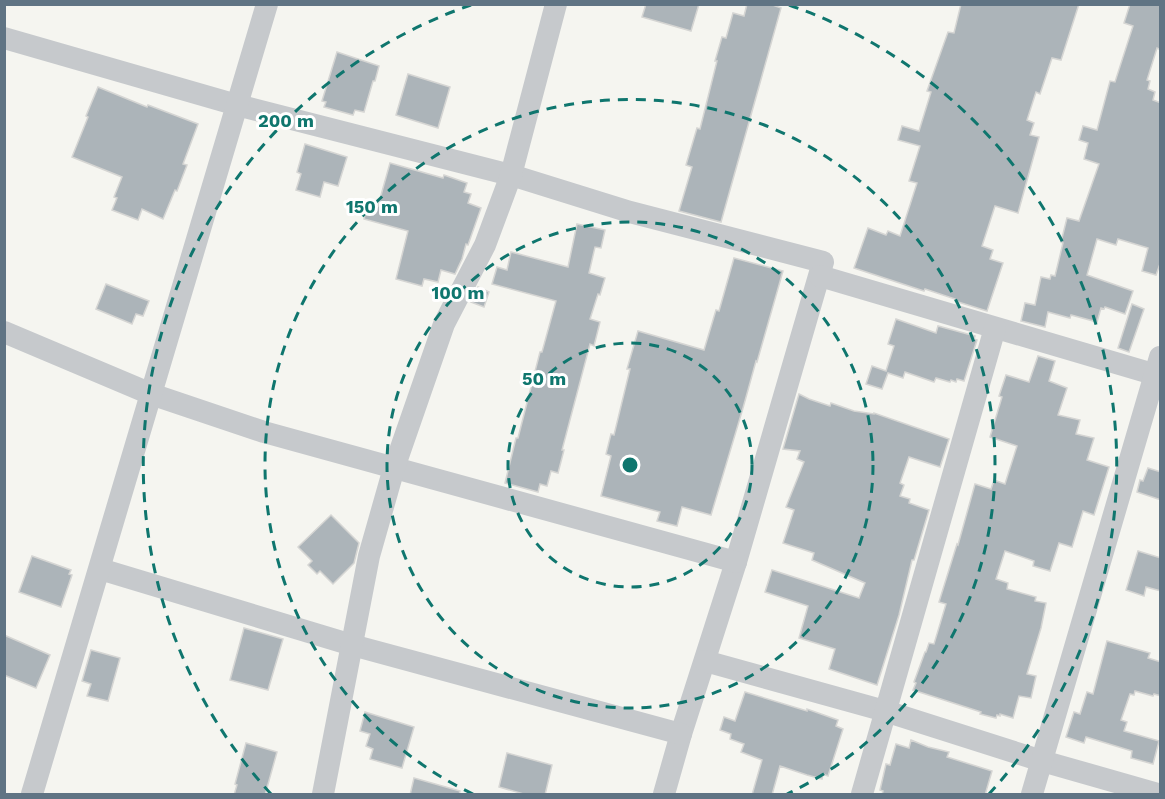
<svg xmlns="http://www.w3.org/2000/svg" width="1165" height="799" viewBox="0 0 1165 799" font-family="'Work Sans',sans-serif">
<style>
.building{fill:#acb4b9;stroke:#d5d5d3;stroke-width:1.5}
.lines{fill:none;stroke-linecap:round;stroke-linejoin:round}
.minor{stroke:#c6c9cc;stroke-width:22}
.ring{fill:none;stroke:#0f766e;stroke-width:3;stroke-dasharray:10 8}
.centre{fill:#0f766e;stroke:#fff;stroke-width:3}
.ring-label{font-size:18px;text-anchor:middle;font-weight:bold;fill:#0f766e;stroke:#fff;stroke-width:6;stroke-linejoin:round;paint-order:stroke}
</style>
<rect width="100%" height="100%" fill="#f5f5f0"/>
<g class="building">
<polygon points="646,4 699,4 691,31 642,17"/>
<polygon points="747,4 770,4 781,8 721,222 679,211 692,167 686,165 697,128 700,129 717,61 715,61 722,37 726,38 733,13 744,16"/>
<polygon points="961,4 1079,4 1061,60 1052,58 1040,94 1036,92 1027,120 1034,123 1030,135 1039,137 1018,213 995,206 982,246 993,250 990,259 1003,263 987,311 955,301 955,299 925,289 924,291 854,268 868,228 886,235 888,231 900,236 917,183 909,181 920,146 898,140 902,126 919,131 931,92 927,91 948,32 954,33"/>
<polygon points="1130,4 1161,4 1161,50 1157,48 1147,80 1150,81 1148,89 1155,92 1153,100 1161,103 1161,261 1156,275 1142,271 1148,248 1118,239 1116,245 1097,239 1087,275 1133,291 1125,314 1105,307 1104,309 1101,308 1097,322 1071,315 1070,318 1048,312 1045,327 1021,321 1025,303 1035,305 1041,277 1050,279 1051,275 1055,276 1063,243 1061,242 1067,218 1079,221 1099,164 1084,159 1088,143 1079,140 1083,126 1097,130 1110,81 1115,82 1133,26 1124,23"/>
<polygon points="337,52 379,66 375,81 373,81 364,112 355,110 353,115 324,107 326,102 322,101"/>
<polygon points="408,74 450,87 438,128 396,115"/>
<polygon points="98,87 147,107 148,105 198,124 183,164 187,165 177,191 175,190 163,219 142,209 138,220 112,210 117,198 114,197 122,177 72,157 88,117 86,116"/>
<polygon points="305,144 347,157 338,186 324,182 320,197 296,190 301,174 297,172"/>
<polygon points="390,163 443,178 444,175 467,183 464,192 471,194 468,203 481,208 468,245 466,244 462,259 455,274 441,270 438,282 424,279 422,286 396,279 408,231 364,219 368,203 378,206"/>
<polygon points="577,224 605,230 601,248 595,247 589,273 605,278 600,295 598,294 590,319 600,322 594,346 590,344 562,450 564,450 558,473 551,471 547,486 540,484 538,492 505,483 516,438 518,438 540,352 542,352 556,301 492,284 497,267 507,270 511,252 568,267"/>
<polygon points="734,258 783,271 757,362 756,361 743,408 711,515 682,507 677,526 657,521 660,512 601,496 611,456 606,454 611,434 614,435 630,369 627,369 638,331 704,350 716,310 719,311"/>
<polygon points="106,284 149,301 143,316 136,314 132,324 96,309"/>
<polygon points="478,287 489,292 484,307 471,302"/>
<polygon points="1132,304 1144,309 1129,352 1118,348"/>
<polygon points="896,319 936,333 938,326 975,336 974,339 977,340 964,381 957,379 956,382 951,380 950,382 936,378 934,382 905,372 903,378 888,373 882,389 866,384 872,366 886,371 894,346 888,344"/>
<polygon points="1038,356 1055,361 1049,381 1067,388 1058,415 1080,420 1076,434 1094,438 1087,460 1109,467 1094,515 1083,511 1072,547 1059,543 1050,571 1033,566 1034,561 1005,551 996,579 1008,583 1007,589 1036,597 1035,601 1046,603 1041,628 1027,674 1036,676 1031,698 1019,696 1013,718 1000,714 1000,716 997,715 996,718 980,714 981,712 913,690 916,683 914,682 925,652 926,652 929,643 934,644 946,604 939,602 957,544 958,545 975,484 991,489 994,480 1005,484 1017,446 990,437 1002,397 999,396 1006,375 1029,382"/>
<polygon points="799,394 809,399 830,406 831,403 854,411 874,414 874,413 949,439 940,467 909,457 900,483 904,485 900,496 910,499 909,503 929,510 914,560 912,560 899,615 877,685 829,669 835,649 799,638 808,606 765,592 772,570 859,598 865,583 812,560 814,553 783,543 794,510 786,507 804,462 797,459 800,451 783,449"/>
<polygon points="1148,468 1161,472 1161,500 1137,492 1140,480 1143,481"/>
<polygon points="331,515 359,543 354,563 333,584 320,571 317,574 308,565 312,561 298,547"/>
<polygon points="1138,551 1161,558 1161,591 1146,587 1144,596 1126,590"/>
<polygon points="32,556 71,570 69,574 72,575 61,607 19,592"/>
<polygon points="244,628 283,639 268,690 230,680"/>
<polygon points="4,635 50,655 36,688 4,675"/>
<polygon points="1107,641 1150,653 1148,658 1161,662 1161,696 1154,694 1153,696 1135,691 1134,695 1130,694 1121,720 1127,722 1124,731 1159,741 1153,764 1131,758 1132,751 1086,737 1084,743 1066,737 1074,712 1080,714 1087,692 1093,694"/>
<polygon points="91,650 120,658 108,701 87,696 91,684 82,681"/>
<polygon points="745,692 807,711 807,709 821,714 838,720 836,726 843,729 828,776 823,774 822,779 807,775 780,766 772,795 752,795 762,760 741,752 744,744 730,739 731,734 720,730 724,717 735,721"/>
<polygon points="365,712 414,727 402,768 370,759 373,749 366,746 370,734 360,731"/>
<polygon points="911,740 928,747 949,752 947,757 992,771 985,795 882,795 883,791 880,790 886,764 890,765 896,744 909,748"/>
<polygon points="246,743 277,752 265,795 234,795 237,785 235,784"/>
<polygon points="507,753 552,765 545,795 527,795 499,787"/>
<polygon points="414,778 460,791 459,795 410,795"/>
</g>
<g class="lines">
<g class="minor">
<polyline points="4,38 237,105 511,175 630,212 823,262 736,562 681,734 664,794"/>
<polyline points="820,276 1160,376"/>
<polyline points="4,332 151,394 264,432 736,562"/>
<polyline points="100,569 352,645 681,734"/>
<polyline points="705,661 885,711 1042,761 1158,794"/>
<polyline points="32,794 267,4"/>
<polyline points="323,794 369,556 394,468 444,324 485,245 511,175 556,4"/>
<polyline points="862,794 995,328"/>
<polyline points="1032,794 1160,357"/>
</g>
</g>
<g class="ring">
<circle cx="630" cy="465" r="122"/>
<circle cx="630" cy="465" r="243"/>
<path d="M473 794A365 365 0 1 1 787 794"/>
<path d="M271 794A487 487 0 0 1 471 5M789 5A487 487 0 0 1 989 794"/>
</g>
<circle cx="630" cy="465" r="9" class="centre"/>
<g class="ring-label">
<text x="286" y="127">200 m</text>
<text x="372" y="213">150 m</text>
<text x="458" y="299">100 m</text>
<text x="544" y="385">50 m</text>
</g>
<rect width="1165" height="799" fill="none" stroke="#607484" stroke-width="12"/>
</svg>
